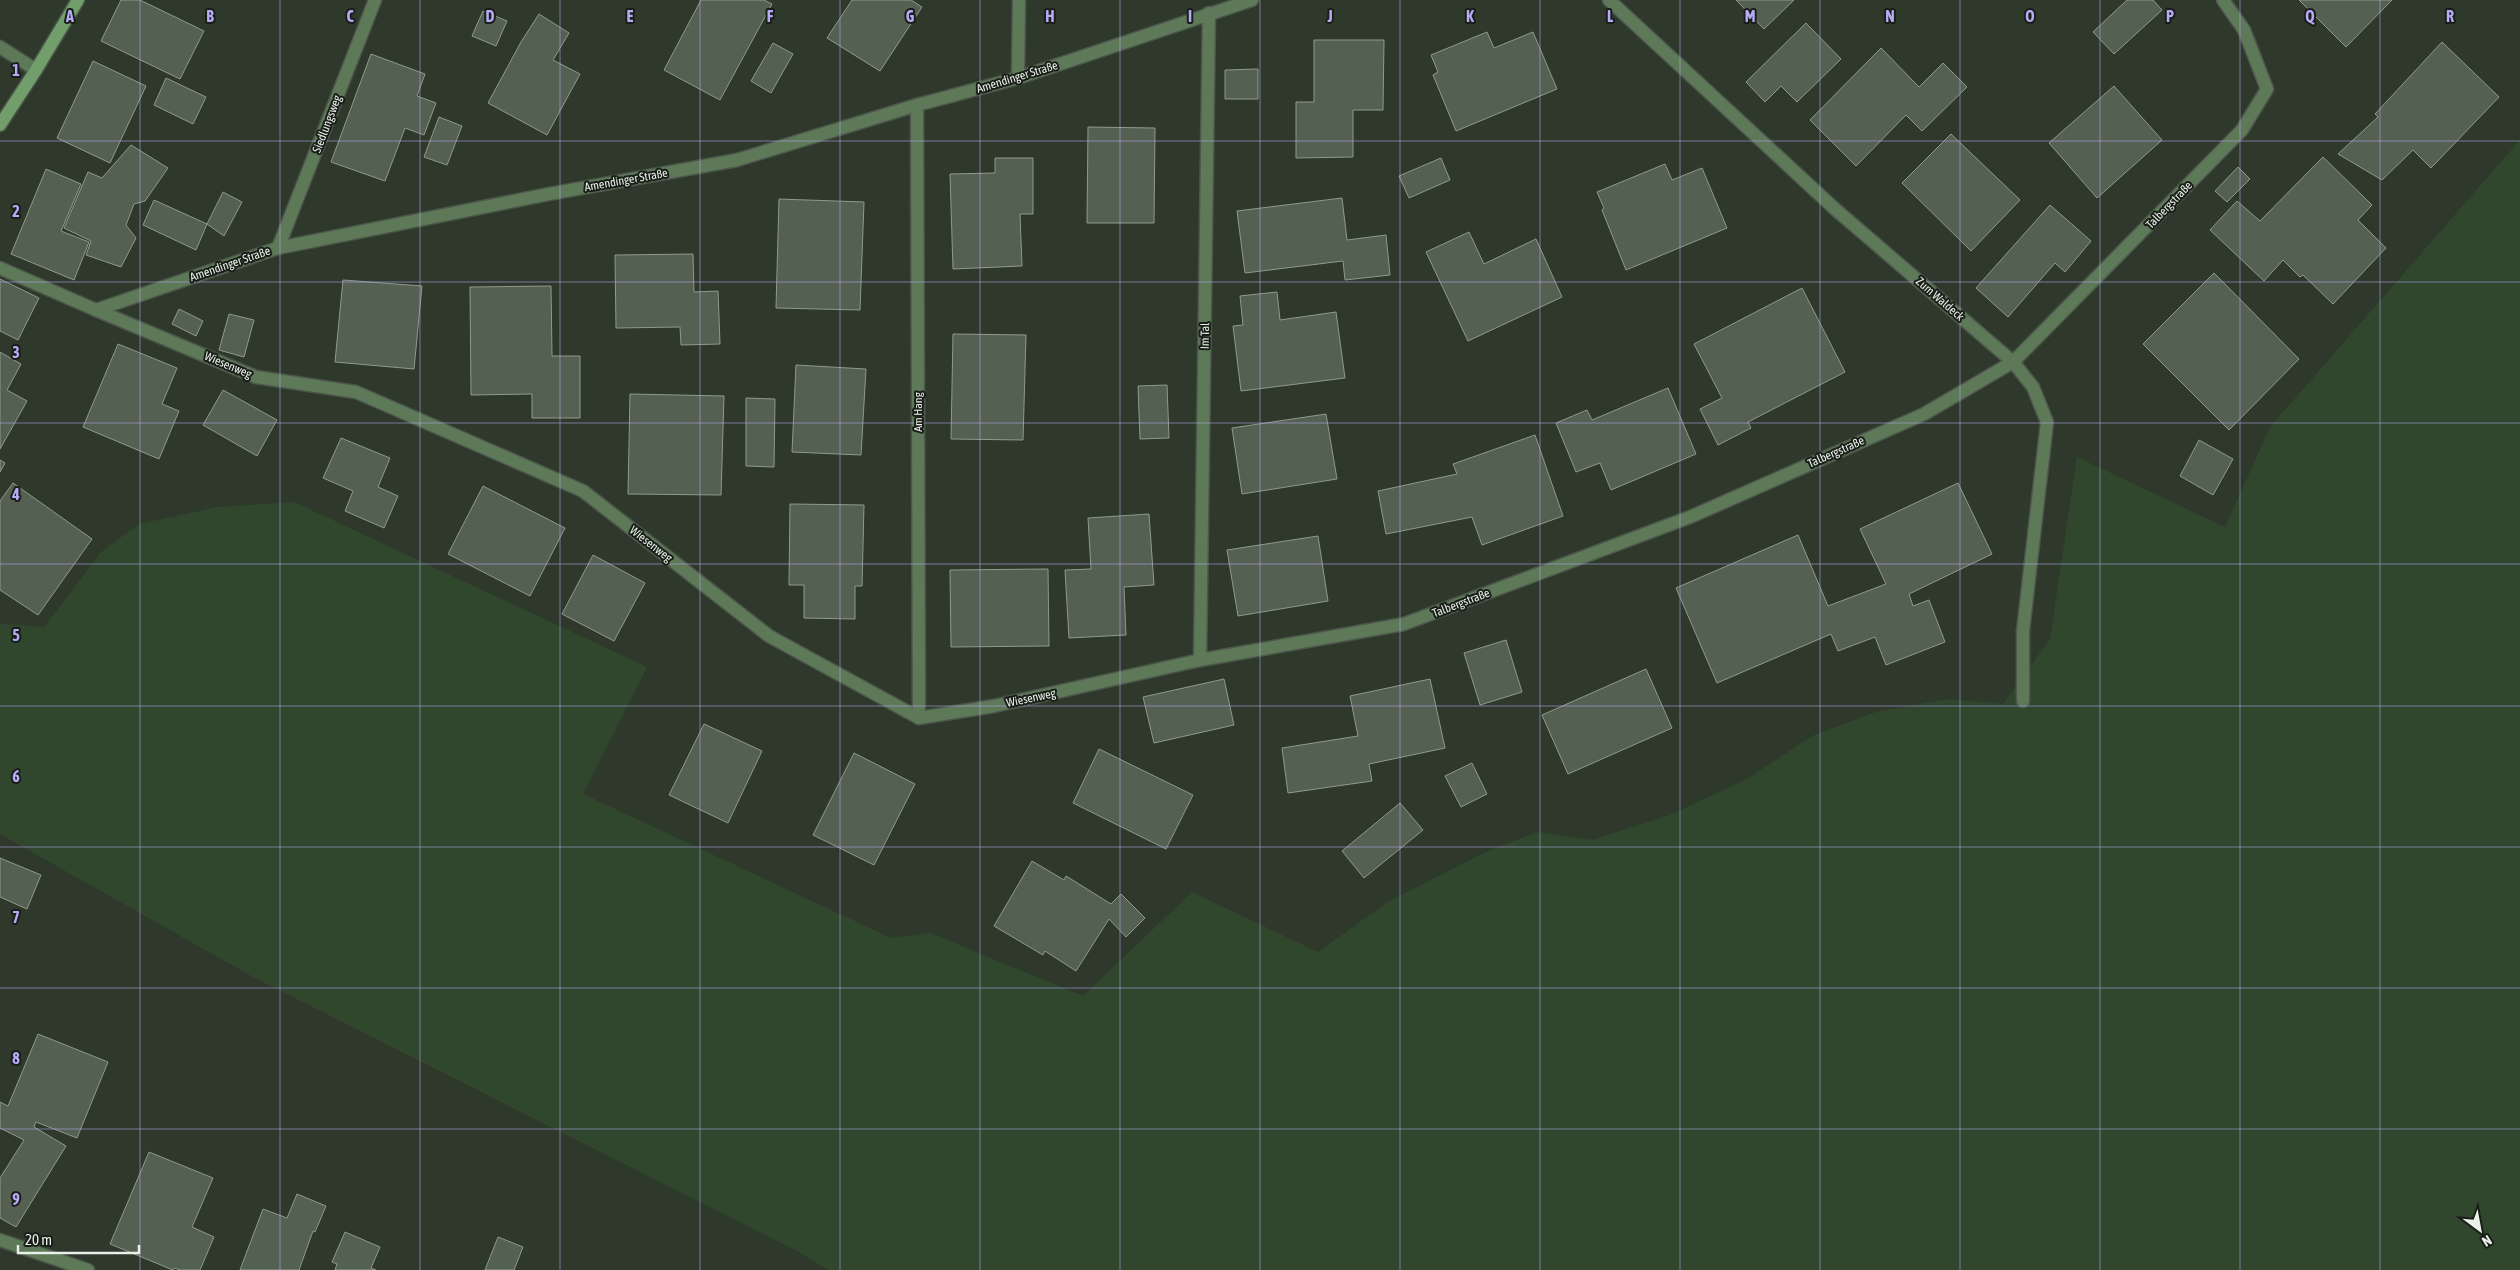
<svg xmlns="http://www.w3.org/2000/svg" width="2520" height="1270" viewBox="0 0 2520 1270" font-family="'Asap Condensed',sans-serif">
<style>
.green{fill:#31472d}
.building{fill:#546052;stroke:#8e9b8b}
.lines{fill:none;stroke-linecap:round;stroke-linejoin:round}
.street-casing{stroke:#4c564a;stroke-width:15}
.secondary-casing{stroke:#4c564a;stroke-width:15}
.street{stroke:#5d7958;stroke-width:12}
.secondary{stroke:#719e6a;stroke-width:12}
.grid{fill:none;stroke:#b7abf7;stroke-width:1;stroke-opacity:0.55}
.labels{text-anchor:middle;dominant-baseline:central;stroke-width:4;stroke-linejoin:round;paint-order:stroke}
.street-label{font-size:12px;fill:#e8f0e7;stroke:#191e19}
.grid-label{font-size:16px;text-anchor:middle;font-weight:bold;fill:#b7abf7;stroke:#191e19;stroke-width:4;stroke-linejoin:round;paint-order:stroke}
</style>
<rect width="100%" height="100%" fill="#2e392c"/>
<polygon class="green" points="2520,140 2520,1270 828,1270 799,1252 253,977 0,834 0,624 44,627 101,552 139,524 218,507 294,502 647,667 583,794 891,938 930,933 1083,996 1192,892 1318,952 1389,901 1490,850 1537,832 1592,840 1670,815 1747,779 1812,736 1876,712 1948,699 2003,704 2050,639 2077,457 2225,527 2270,427"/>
<g class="building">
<polygon points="121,0 140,0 204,31 180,79 101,41"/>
<polygon points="701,0 764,0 772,4 720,100 664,70"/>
<polygon points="852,0 911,0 922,7 880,71 827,38"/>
<polygon points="1736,0 1794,0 1764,29"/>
<polygon points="2127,0 2153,0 2162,10 2114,54 2093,32"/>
<polygon points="2299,0 2392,0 2346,47"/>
<polygon points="483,11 507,21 496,46 472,36"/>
<polygon points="539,14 569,33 553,60 580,74 547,135 488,103 521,42"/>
<polygon points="1806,23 1841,59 1797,102 1781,86 1765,102 1746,82"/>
<polygon points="1487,32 1494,48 1533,32 1557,89 1456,131 1433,75 1438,72 1431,55"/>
<polygon points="1314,40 1384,40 1383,110 1353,110 1353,157 1296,158 1296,102 1314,102"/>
<polygon points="2442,42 2499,97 2431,168 2413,150 2382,180 2338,154 2378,117 2375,114"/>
<polygon points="773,43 793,54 771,93 751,81"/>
<polygon points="1881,48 1919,87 1943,63 1967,87 1922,131 1906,115 1856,166 1810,120"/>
<polygon points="371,54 425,74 417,96 436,103 424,135 405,128 385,181 331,162"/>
<polygon points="93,61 146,86 110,163 57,138"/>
<polygon points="1258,69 1258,99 1225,99 1225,70"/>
<polygon points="166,78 206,97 193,124 154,105"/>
<polygon points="2114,86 2162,140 2097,198 2049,143"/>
<polygon points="439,117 462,126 447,165 424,157"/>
<polygon points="1088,127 1155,128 1154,223 1087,223"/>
<polygon points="1951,134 2020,200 1971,251 1902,183"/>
<polygon points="131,145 168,168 145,201 134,204 126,225 136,238 121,267 86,255 91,241 64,228 88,172 102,178"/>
<polygon points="2323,157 2372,205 2358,220 2386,248 2333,304 2303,275 2300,277 2283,260 2264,281 2210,230 2237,201 2260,221"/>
<polygon points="995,158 1033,158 1033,214 1020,214 1022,266 953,269 950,174 995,173"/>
<polygon points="1441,158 1450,180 1409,198 1399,176"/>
<polygon points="1665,164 1672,180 1702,168 1727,228 1626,270 1602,210 1604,208 1597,192"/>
<polygon points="2238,167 2250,179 2227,202 2215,191"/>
<polygon points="46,169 81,184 61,231 89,242 74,280 11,254"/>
<polygon points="223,192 242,202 224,236 207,224"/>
<polygon points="1342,198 1347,240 1386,235 1390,275 1345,280 1343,261 1245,273 1237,211"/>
<polygon points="779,199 864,202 860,310 776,308"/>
<polygon points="154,200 207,224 196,250 143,225"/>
<polygon points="2050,205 2091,241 2065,272 2055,263 2008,317 1976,288"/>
<polygon points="1469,232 1484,264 1536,239 1562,297 1468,341 1426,252"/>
<polygon points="693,254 694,292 718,291 720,344 681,345 680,327 616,328 615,255"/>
<polygon points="2214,273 2299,359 2229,430 2143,344"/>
<polygon points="0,279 39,298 18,340 0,331"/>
<polygon points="343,280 422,286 414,369 335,362"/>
<polygon points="551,286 552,356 580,356 580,418 532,418 532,394 471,395 470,287"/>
<polygon points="1802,288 1845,372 1748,422 1751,428 1718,445 1700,409 1722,398 1694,344"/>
<polygon points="1277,292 1280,320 1336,312 1345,378 1241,391 1233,326 1243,325 1240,296"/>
<polygon points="179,309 203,321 196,336 172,324"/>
<polygon points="229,314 254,320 244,357 219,350"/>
<polygon points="953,334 1026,335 1023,440 951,439"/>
<polygon points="118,344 177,368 162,404 179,411 159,459 83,427"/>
<polygon points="0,352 21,364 7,390 27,401 0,449"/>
<polygon points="796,365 866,369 861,455 792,452"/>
<polygon points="1167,385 1169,438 1140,439 1138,386"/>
<polygon points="1668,388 1696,454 1611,490 1600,463 1576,472 1556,423 1587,410 1592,420"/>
<polygon points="223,390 277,420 257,456 203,425"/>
<polygon points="630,394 724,396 721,495 628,494"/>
<polygon points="746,398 775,399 774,467 746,466"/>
<polygon points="1326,414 1337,479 1242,494 1232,428"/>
<polygon points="1535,435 1563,516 1482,545 1472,517 1386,534 1378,491 1457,474 1453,464"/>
<polygon points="341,438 390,458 378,487 398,496 384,528 345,511 353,491 323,478"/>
<polygon points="2199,440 2233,459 2213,495 2180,476"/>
<polygon points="0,460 5,463 0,472"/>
<polygon points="13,483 92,539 38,615 0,590 0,501"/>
<polygon points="1958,483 1992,554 1909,594 1913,606 1929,600 1945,642 1886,665 1875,637 1838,651 1831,634 1717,683 1676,588 1798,535 1828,606 1886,584 1860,529"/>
<polygon points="483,486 565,528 530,596 448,554"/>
<polygon points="790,504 864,505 862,586 855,586 855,619 804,618 804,585 789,585"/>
<polygon points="1149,514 1154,585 1124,587 1126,635 1069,638 1065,570 1091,569 1088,518"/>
<polygon points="1318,536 1328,601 1238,616 1227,550"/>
<polygon points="593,555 645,583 614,641 562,614"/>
<polygon points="1048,569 1049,646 951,647 950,570"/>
<polygon points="1506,640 1522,692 1480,705 1464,653"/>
<polygon points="1646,669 1672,728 1568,774 1542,715"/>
<polygon points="1224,679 1234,725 1154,743 1143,697"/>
<polygon points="1430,679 1445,748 1369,764 1372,781 1288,793 1282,748 1358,736 1350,696"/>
<polygon points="704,724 762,751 728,823 669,795"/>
<polygon points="1099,749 1193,795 1166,849 1073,803"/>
<polygon points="854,753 915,784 874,865 813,835"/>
<polygon points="1472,763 1487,794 1461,807 1445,776"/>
<polygon points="1400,803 1423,830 1364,878 1342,851"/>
<polygon points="0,858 41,875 27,909 0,897"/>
<polygon points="1032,861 1064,880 1066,876 1111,904 1121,894 1145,918 1126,937 1109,919 1076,971 1045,951 1043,955 994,926"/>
<polygon points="38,1034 108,1062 77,1138 36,1122 34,1127 66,1146 16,1227 0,1218 0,1178 24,1140 0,1128 0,1102 8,1106"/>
<polygon points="149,1152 213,1178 192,1227 214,1237 200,1270 180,1270 175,1268 173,1270 110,1244"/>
<polygon points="297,1194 326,1206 315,1232 313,1231 299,1270 240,1270 263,1209 287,1218"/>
<polygon points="345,1232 380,1247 371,1268 376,1270 335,1270 337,1264 332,1262"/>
<polygon points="498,1237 523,1247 514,1270 485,1270"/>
</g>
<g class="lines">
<defs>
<g id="street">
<polyline points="1609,0 1835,209 2013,362 2033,387 2047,422 2023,631 2023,701"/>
<polyline points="0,47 36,70"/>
<polyline points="1018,78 1019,0"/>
<polyline points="917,105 919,718"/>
<polyline points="278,248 375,0"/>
<polyline points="0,268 96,310 278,248 549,194 737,160 917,105 1018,78 1252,0"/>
<polyline points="96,310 256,377 356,392 583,491 769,636 919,718 994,706 1200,660 1404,624 1690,517 1924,414 2013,362 2242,130 2267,89 2244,30 2223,0"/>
<polyline points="1200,660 1209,13"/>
<polyline points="0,1240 88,1270"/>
</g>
<polyline id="secondary" points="0,125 36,70 78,0"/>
</defs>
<use href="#street" class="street-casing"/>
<use href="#secondary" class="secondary-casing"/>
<use href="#street" class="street"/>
<use href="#secondary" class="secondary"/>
</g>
<path class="grid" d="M140,0V1270M280,0V1270M420,0V1270M560,0V1270M700,0V1270M840,0V1270M980,0V1270M1120,0V1270M1260,0V1270M1400,0V1270M1540,0V1270M1680,0V1270M1820,0V1270M1960,0V1270M2100,0V1270M2240,0V1270M2380,0V1270M0,141H2520M0,282H2520M0,423H2520M0,564H2520M0,706H2520M0,847H2520M0,988H2520M0,1129H2520"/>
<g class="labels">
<g class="street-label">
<text transform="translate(1017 77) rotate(-17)">Amendinger Straße</text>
<text transform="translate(327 124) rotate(-69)">Siedlungsweg</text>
<text transform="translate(626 180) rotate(-10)">Amendinger Straße</text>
<text transform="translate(2169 205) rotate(-46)">Talbergstraße</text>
<text transform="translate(230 264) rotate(-19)">Amendinger Straße</text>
<text transform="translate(1940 299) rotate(41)">Zum Waldeck</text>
<text transform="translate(1205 336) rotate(-89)">Im Tal</text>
<text transform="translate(228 365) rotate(23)">Wiesenweg</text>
<text transform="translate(918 412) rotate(-90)">Am Hang</text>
<text transform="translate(1836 452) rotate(-24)">Talbergstraße</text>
<text transform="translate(651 544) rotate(38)">Wiesenweg</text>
<text transform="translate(1461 603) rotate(-21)">Talbergstraße</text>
<text transform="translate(1031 698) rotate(-12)">Wiesenweg</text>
</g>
</g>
<g class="grid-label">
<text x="70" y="22">A</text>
<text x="210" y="22">B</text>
<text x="350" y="22">C</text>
<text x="490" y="22">D</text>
<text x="630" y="22">E</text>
<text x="770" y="22">F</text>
<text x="910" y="22">G</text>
<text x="1050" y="22">H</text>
<text x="1190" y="22">I</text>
<text x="1330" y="22">J</text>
<text x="1470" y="22">K</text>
<text x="1610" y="22">L</text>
<text x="1750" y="22">M</text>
<text x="1890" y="22">N</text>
<text x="2030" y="22">O</text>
<text x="2170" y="22">P</text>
<text x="2310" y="22">Q</text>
<text x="2450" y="22">R</text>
<text x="16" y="76">1</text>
<text x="16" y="217">2</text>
<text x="16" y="358">3</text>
<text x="16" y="500">4</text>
<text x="16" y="641">5</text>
<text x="16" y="782">6</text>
<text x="16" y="923">7</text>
<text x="16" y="1064">8</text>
<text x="16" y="1205">9</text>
</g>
<g transform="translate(2480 1230) rotate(148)" stroke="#191e19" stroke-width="4" paint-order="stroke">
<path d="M0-4L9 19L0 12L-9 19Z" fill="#e8f0e7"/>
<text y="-8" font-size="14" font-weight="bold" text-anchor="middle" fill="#e8f0e7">N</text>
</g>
<path d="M18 1245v8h121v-8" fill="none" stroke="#e8f0e7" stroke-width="2.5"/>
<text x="25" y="1245" font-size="15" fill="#e8f0e7" stroke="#191e19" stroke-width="4" paint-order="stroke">20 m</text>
</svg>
